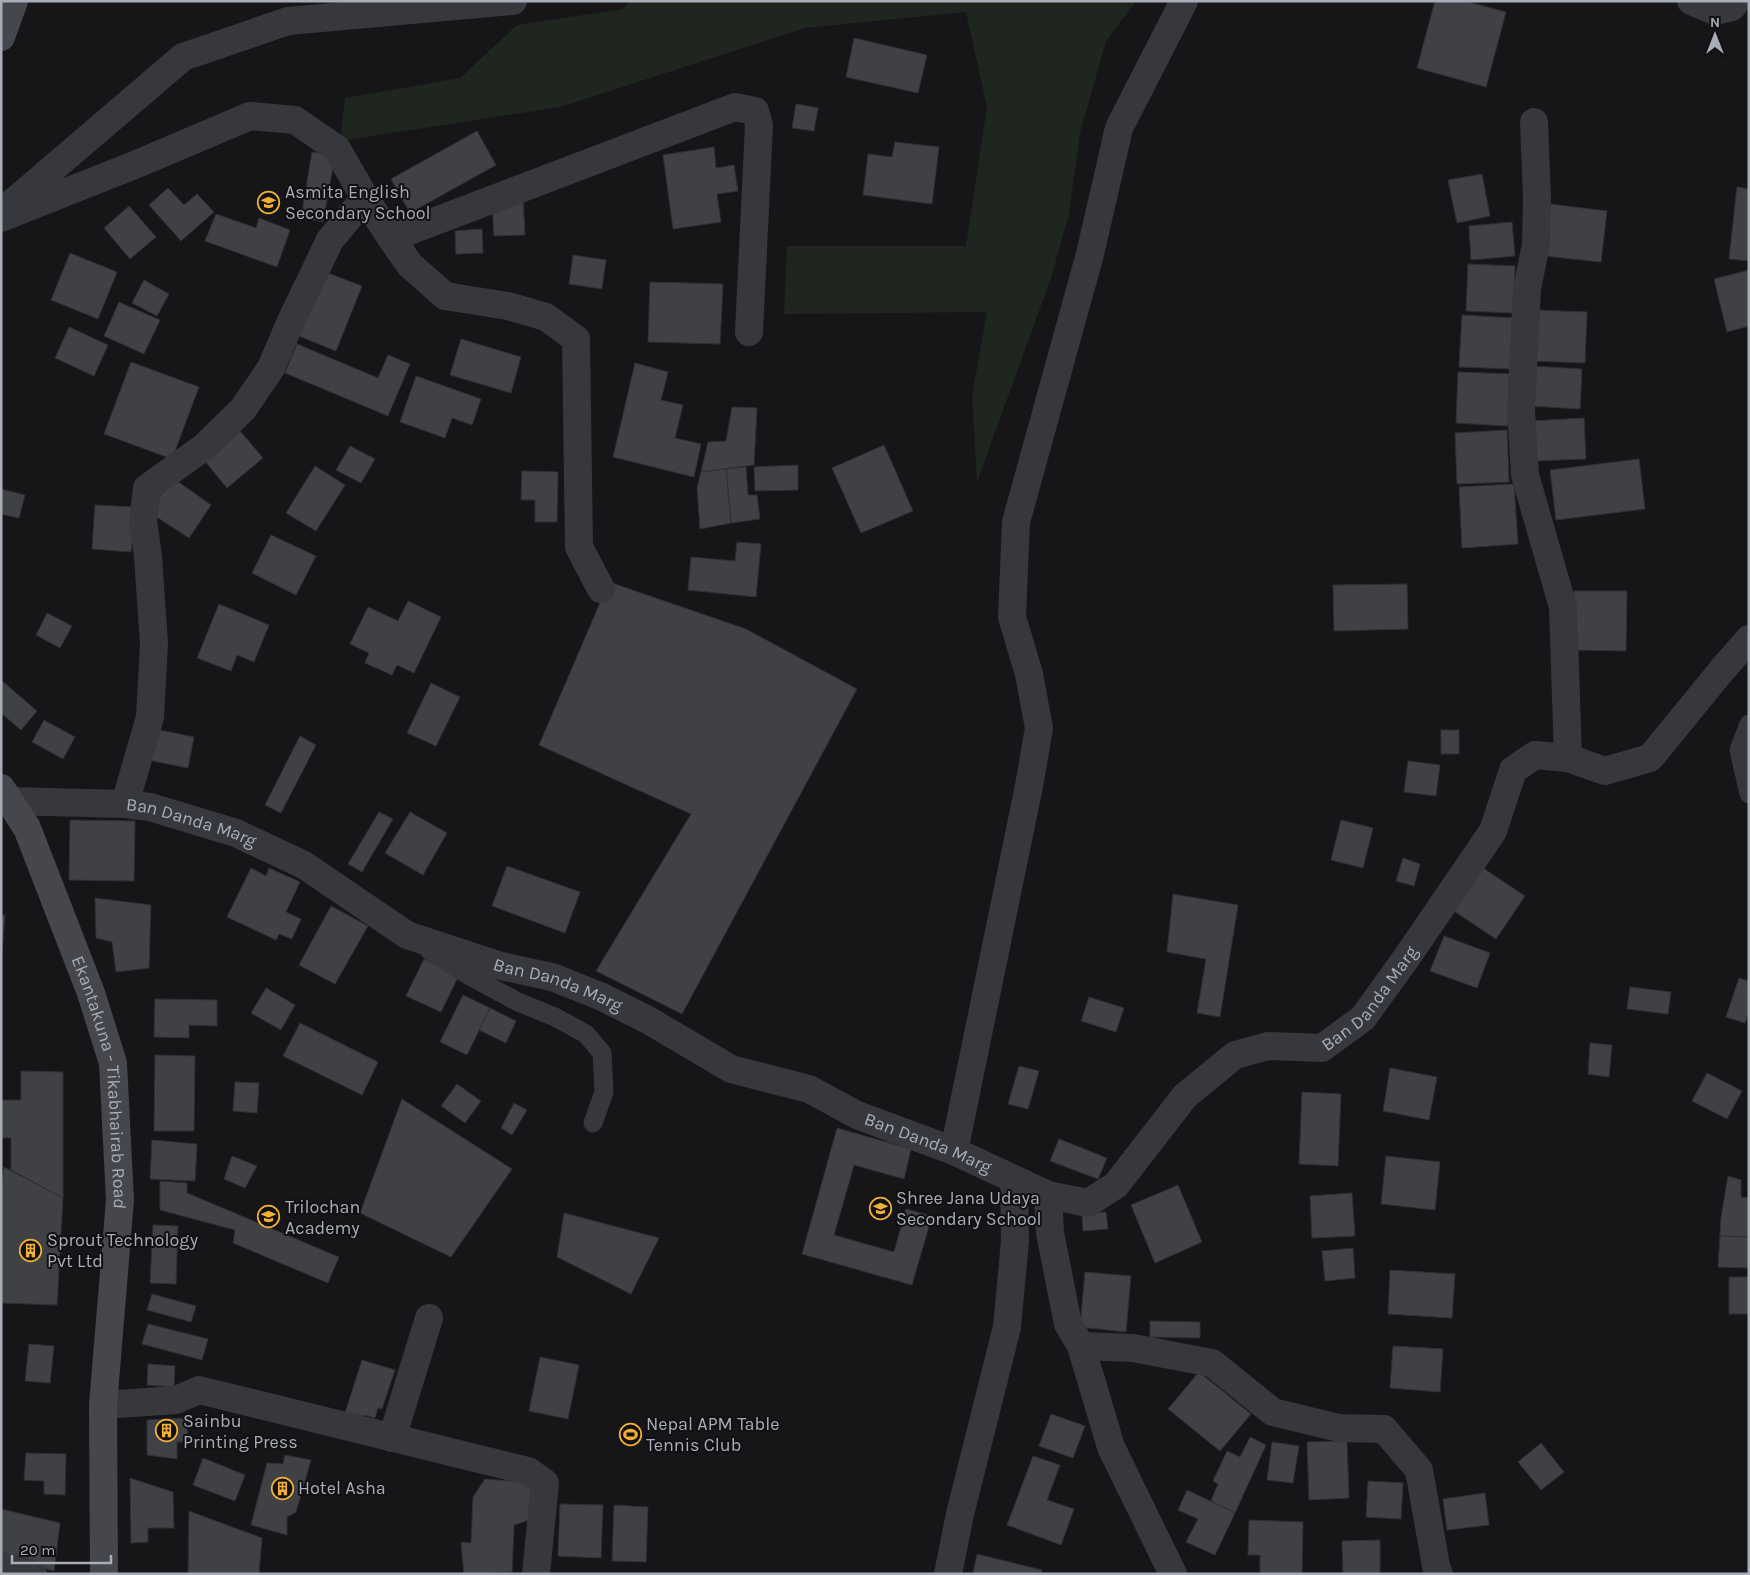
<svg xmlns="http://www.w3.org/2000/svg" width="1750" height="1575" viewBox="0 0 1750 1575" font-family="Karla,sans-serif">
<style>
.green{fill:#1e261f}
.building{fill:#404145;stroke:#303034}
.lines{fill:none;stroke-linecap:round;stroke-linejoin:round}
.lane{stroke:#37383d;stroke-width:19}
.street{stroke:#37383d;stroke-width:28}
.secondary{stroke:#45474d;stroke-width:28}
.labels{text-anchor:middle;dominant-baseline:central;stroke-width:4;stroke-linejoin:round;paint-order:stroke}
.poi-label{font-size:18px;fill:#a8adb8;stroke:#111113;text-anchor:start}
.street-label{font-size:18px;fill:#a8adb8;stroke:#111113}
</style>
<rect width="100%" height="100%" fill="#161618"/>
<polygon class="green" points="630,1 1136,1 1106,41 1080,133 1069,214 1051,278 977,482 972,396 987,312 784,314 787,246 966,246 987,107 966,12 805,28 560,107 340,141 345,98 460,78 517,25 623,9"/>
<g class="building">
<polygon points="1435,1 1465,1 1506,12 1486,87 1417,68"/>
<polygon points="854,38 927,55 918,93 846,77"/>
<polygon points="796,104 818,108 814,131 792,128"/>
<polygon points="477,131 496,165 410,213 391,179"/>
<polygon points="895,142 939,147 932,204 863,195 868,154 892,157"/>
<polygon points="714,147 716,168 734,165 738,191 717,194 721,222 673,229 663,155"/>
<polygon points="312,152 335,156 323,222 301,218"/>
<polygon points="1482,174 1490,216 1457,223 1448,180"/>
<polygon points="1737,187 1749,189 1749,261 1729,259"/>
<polygon points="168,188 184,205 197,194 214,212 181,241 149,205"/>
<polygon points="523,199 525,235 494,236 492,201"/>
<polygon points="1550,204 1607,211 1601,262 1544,256"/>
<polygon points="129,206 156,237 130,259 104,228"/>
<polygon points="216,214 256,228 259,218 290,230 277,267 205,241"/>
<polygon points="1512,222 1515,256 1471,260 1469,226"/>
<polygon points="482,229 483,253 456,254 455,231"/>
<polygon points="70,253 117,272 98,319 51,300"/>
<polygon points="573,255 606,260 602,289 569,284"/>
<polygon points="1468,264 1515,266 1513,313 1466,311"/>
<polygon points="1749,270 1749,326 1727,332 1714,279"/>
<polygon points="325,272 362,286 336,351 299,336"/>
<polygon points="144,280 169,294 157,316 132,303"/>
<polygon points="650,282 723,284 720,344 648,342"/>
<polygon points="119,302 160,320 144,354 104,336"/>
<polygon points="1535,310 1587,312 1585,363 1533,361"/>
<polygon points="1462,315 1514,318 1511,369 1459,367"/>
<polygon points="69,327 108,345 94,376 55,358"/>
<polygon points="461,339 521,357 511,393 450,375"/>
<polygon points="297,344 378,378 388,355 410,364 388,416 285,373"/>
<polygon points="131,362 199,387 172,459 104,434"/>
<polygon points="635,363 668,372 661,400 683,405 675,438 701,444 694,477 613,457"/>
<polygon points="1532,366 1582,369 1580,409 1529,406"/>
<polygon points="1458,372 1510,374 1508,426 1456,423"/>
<polygon points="416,376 481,399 472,425 452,418 445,438 400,422"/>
<polygon points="732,407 757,408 754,465 701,472 708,442 726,441"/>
<polygon points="1584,418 1586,459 1533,461 1531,421"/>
<polygon points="1507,430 1509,482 1457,484 1455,433"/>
<polygon points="240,431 263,458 227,488 204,460"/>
<polygon points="884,445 913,511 861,533 832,468"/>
<polygon points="350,446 375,459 361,483 336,470"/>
<polygon points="1639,459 1645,509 1556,520 1550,470"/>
<polygon points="798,465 798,490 755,491 754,467"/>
<polygon points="315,466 345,485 316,531 286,513"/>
<polygon points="746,467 748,495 757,495 760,519 731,523 726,469"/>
<polygon points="726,469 731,523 700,529 697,488 701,472"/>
<polygon points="522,471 558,472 557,522 535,522 535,500 521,500"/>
<polygon points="173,478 211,505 189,538 149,512"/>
<polygon points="1514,484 1518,544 1462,548 1459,487"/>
<polygon points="1,489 25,495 19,518 1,514"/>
<polygon points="95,505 135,507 131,552 92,549"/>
<polygon points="271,535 316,556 296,595 252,573"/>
<polygon points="737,542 761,544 756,597 688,590 691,557 735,561"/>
<polygon points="609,582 746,629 857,689 682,1014 596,971 691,814 539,745"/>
<polygon points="1407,584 1408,629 1334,631 1333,585"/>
<polygon points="1574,591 1627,591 1626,651 1574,650"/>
<polygon points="408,601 441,617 414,673 397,665 392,675 365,663 369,653 350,644 368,607 398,621"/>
<polygon points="219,604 269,625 254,662 237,655 231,671 197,658"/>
<polygon points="47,613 72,626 60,648 36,635"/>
<polygon points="1,680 37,711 21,730 1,713"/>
<polygon points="431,683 460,697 436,746 407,733"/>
<polygon points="44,720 75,737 63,759 32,742"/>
<polygon points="155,729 194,737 188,768 148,760"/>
<rect x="1441" y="730" width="18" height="24"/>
<polygon points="300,736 316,745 281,813 265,805"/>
<polygon points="1408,761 1440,765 1436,796 1404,792"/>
<polygon points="379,812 393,819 362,872 348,864"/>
<polygon points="410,812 447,833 423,875 385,853"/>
<polygon points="70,820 135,821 134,881 69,880"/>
<polygon points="1341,820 1373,828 1363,868 1331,860"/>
<polygon points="1403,858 1420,864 1414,886 1396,881"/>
<polygon points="507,866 580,892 565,933 492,906"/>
<polygon points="251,868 266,876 269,868 300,882 286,912 301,919 292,939 279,934 276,940 227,917"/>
<polygon points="1483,868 1525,896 1496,939 1454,911"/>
<polygon points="1173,894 1238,905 1220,1017 1197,1013 1206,959 1167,952"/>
<polygon points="95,898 151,905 149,968 116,972 112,942 96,938"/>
<polygon points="331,906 368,926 335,984 299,965"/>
<polygon points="1,915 5,915 1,966"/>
<polygon points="1444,936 1490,953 1477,988 1430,971"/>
<polygon points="424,959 459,975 441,1012 406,996"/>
<polygon points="1739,978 1749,981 1749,1012 1745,1023 1726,1017"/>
<polygon points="1630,987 1671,992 1668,1014 1627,1009"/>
<polygon points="266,988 295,1005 281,1030 251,1013"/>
<polygon points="463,995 490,1008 467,1055 440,1042"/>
<polygon points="1089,997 1124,1008 1116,1032 1081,1021"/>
<polygon points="155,999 217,1000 217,1026 189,1025 189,1038 154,1037"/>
<polygon points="490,1008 516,1021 506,1043 479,1030"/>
<polygon points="300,1023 378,1062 362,1095 283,1056"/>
<polygon points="1590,1043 1612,1045 1609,1077 1588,1074"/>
<polygon points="155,1055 195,1056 194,1131 154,1131"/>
<polygon points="1019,1066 1039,1071 1028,1109 1008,1104"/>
<polygon points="1390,1068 1437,1077 1429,1120 1383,1111"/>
<polygon points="21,1071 63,1072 63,1198 11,1170 11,1138 1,1138 1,1100 21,1100"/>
<polygon points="1707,1073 1742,1091 1727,1119 1692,1101"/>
<polygon points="235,1082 259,1083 257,1113 233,1111"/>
<polygon points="457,1084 481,1101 465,1123 441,1106"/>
<polygon points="1302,1092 1341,1094 1338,1166 1299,1164"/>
<polygon points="402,1099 512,1169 451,1257 360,1213"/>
<polygon points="514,1103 527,1110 512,1135 501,1128"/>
<polygon points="837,1128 911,1149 904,1179 854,1165 834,1235 894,1252 906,1209 932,1216 912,1285 802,1254"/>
<polygon points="1059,1139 1107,1158 1098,1179 1050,1161"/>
<polygon points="152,1140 197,1144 195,1181 150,1179"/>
<polygon points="232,1156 257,1166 245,1188 224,1179"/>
<polygon points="1386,1156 1440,1162 1435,1210 1381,1204"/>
<polygon points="4,1167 63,1198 57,1305 1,1303 1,1190"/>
<polygon points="1728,1176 1741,1180 1741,1197 1749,1198 1749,1237 1720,1236 1721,1217"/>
<polygon points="160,1181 187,1183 187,1193 339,1257 328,1283 233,1243 235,1230 160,1210"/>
<polygon points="1178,1185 1202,1242 1155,1263 1131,1205"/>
<polygon points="1352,1193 1355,1236 1312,1238 1310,1196"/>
<polygon points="1106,1212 1108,1229 1083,1231 1082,1214"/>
<polygon points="564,1213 659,1238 631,1294 557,1257"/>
<polygon points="153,1225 178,1226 176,1284 150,1283"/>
<polygon points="1720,1236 1749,1237 1749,1268 1718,1267"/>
<polygon points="1353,1248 1355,1278 1325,1281 1322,1251"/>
<polygon points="1390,1270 1455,1274 1452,1318 1388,1314"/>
<polygon points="1085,1272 1131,1276 1126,1332 1080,1327"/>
<rect x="1729" y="1277" width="20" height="37"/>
<polygon points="152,1294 196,1306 191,1322 147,1310"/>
<polygon points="1150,1321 1200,1322 1200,1338 1150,1337"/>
<polygon points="148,1324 208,1339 202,1360 142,1344"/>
<polygon points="29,1344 54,1346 50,1383 25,1381"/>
<polygon points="1393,1346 1443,1349 1440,1392 1390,1388"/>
<polygon points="540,1357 579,1365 568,1419 529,1411"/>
<polygon points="362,1360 395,1370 382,1409 378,1408 375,1418 364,1415 362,1421 344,1416"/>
<polygon points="148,1364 175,1366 174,1387 147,1385"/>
<polygon points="1199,1372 1251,1414 1220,1451 1168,1409"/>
<polygon points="1051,1414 1085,1426 1073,1458 1039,1446"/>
<polygon points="187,1418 188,1442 177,1442 177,1459 147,1455 147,1420"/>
<polygon points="1250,1437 1266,1445 1235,1513 1211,1501 1218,1484 1213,1481 1227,1451 1240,1457"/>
<polygon points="1347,1441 1349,1498 1309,1500 1307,1442"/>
<polygon points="1272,1442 1299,1446 1293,1483 1267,1480"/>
<polygon points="1541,1443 1564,1472 1541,1490 1518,1462"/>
<polygon points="26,1453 66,1454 65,1495 44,1494 44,1481 24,1480"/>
<polygon points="285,1455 311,1460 296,1512 287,1517 287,1535 251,1525 267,1463 283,1464"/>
<polygon points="1033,1456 1060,1465 1047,1500 1074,1509 1061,1545 1007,1525"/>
<polygon points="203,1458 245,1475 235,1501 193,1485"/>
<polygon points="130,1478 173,1492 174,1528 148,1528 148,1542 131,1543"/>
<polygon points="485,1479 524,1482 533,1491 535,1518 514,1525 512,1572 464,1574 461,1542 471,1543 473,1497"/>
<polygon points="1368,1481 1403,1483 1401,1519 1366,1517"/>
<polygon points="1187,1490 1235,1513 1215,1555 1186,1542 1198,1519 1178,1510"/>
<polygon points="1485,1493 1489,1525 1447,1530 1443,1499"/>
<polygon points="560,1504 603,1505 601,1558 558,1556"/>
<polygon points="614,1505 648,1507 646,1562 612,1561"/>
<polygon points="1,1509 60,1523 54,1571 1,1557"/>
<polygon points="189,1511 262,1538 259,1574 188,1574"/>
<polygon points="1249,1520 1303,1522 1302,1574 1260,1574 1260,1555 1248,1555"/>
<polygon points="1380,1540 1380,1574 1343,1574 1342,1541"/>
<polygon points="977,1554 1042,1570 1041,1574 973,1574"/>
</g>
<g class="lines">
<g class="lane">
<polyline points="1749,724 1739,750 1749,794"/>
<polyline points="429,950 468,975 518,1002 555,1017 586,1034 602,1053 604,1092 593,1123"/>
</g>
<g class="street">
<polyline points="1691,1 1715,11 1732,7 1736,1"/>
<polyline points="1534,122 1537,198 1536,244 1527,289 1521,409 1525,475 1563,607 1568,758"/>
<polyline points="4,210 183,57 288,21 513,1"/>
<polyline points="1,218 137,164 250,116 295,120 337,149 365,198 391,238 735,107 755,111 759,125 749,332"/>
<polyline points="391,238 410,265 445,296 508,306 546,317 576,339 579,547 601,589"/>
<path id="s1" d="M10,801L125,804L150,807L236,833L304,865L407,935L501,966L552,977L600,996L648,1020L731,1069L809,1089L857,1115L954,1151L1048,1195L1088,1203L1116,1185L1185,1096L1235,1055L1268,1046L1322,1048L1363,1018L1407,957L1493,831L1513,770L1535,755L1568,758L1605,771L1650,758L1722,670L1749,639"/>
<polyline points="125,804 150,717 154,644 148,556 143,521 147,488 204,447 243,409 271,368 291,321 330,240 365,198"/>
<polyline points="954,1151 1029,786 1039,728 1029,674 1012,617 1016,522 1090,254 1119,128 1184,1"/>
<polyline points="1048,1195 1050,1233 1068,1324 1081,1346 1111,1447 1173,1574"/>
<polyline points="1081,1346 1133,1348 1212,1363 1273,1412 1339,1428 1384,1429 1419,1470 1436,1566 1439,1574"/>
<polyline points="103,1405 176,1400 199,1390 528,1471 545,1483 536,1574"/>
<polyline points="392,1438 429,1318"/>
<polyline points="1,1566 33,1574"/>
<polyline points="948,1574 960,1514 1007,1327 1015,1241 1014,1180"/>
</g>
<g class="secondary">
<polyline points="1,37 14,1"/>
<path id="s2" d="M1,788L27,828L91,993L113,1063L120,1200L103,1405L104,1574"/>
</g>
</g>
<defs>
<symbol id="school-ring" viewBox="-11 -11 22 22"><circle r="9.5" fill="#111113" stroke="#f2b134" stroke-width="1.5"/><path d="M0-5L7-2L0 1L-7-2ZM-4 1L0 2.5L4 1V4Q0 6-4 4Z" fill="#f2b134"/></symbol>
<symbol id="building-ring" viewBox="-11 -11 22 22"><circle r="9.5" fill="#111113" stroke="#f2b134" stroke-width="1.5"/><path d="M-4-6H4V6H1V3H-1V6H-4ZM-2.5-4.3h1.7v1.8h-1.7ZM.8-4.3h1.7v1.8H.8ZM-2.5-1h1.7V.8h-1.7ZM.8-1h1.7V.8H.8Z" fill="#f2b134"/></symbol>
<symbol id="stadium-ring" viewBox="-11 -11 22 22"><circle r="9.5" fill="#111113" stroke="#f2b134" stroke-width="1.5"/><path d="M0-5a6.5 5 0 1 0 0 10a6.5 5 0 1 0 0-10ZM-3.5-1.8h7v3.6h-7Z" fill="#f2b134"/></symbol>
</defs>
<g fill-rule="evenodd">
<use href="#school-ring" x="256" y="190" width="25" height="25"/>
<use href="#school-ring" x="868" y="1196" width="25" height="25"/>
<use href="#school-ring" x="256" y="1204" width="25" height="25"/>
<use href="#building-ring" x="18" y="1238" width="25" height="25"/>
<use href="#building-ring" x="154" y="1418" width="25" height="25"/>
<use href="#stadium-ring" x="618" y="1422" width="25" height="25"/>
<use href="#building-ring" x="270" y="1476" width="25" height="25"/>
</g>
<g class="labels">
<g class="poi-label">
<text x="285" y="192">Asmita English<tspan x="285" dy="21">Secondary School</tspan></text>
<text x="896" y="1198">Shree Jana Udaya<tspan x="896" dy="21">Secondary School</tspan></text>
<text x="285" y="1207">Trilochan<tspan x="285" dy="21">Academy</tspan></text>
<text x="47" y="1240">Sprout Technology<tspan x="47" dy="21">Pvt Ltd</tspan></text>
<text x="183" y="1421">Sainbu<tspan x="183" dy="21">Printing Press</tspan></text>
<text x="646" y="1424">Nepal APM Table<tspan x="646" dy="21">Tennis Club</tspan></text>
<text x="298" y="1488">Hotel Asha</text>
</g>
<g class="street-label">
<text stroke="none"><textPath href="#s1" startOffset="184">Ban Danda Marg</textPath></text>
<text stroke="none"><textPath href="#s1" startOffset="589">Ban Danda Marg</textPath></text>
<text stroke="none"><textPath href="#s1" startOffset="1534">Ban Danda Marg</textPath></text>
<text stroke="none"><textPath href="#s2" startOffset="315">Ekantakuna - Tikabhairab Road</textPath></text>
<text stroke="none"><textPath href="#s1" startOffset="994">Ban Danda Marg</textPath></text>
</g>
</g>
<rect width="1750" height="1575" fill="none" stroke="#a8adb8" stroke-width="5"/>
<g transform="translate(1715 35)" stroke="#111113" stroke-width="4" paint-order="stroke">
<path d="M0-4L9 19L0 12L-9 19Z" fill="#a8adb8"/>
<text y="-8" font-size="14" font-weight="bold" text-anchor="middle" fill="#a8adb8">N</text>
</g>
<path d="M12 1555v8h99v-8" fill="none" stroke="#a8adb8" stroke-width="2.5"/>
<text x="20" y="1555" font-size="15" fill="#a8adb8" stroke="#111113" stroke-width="4" paint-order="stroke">20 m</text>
</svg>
